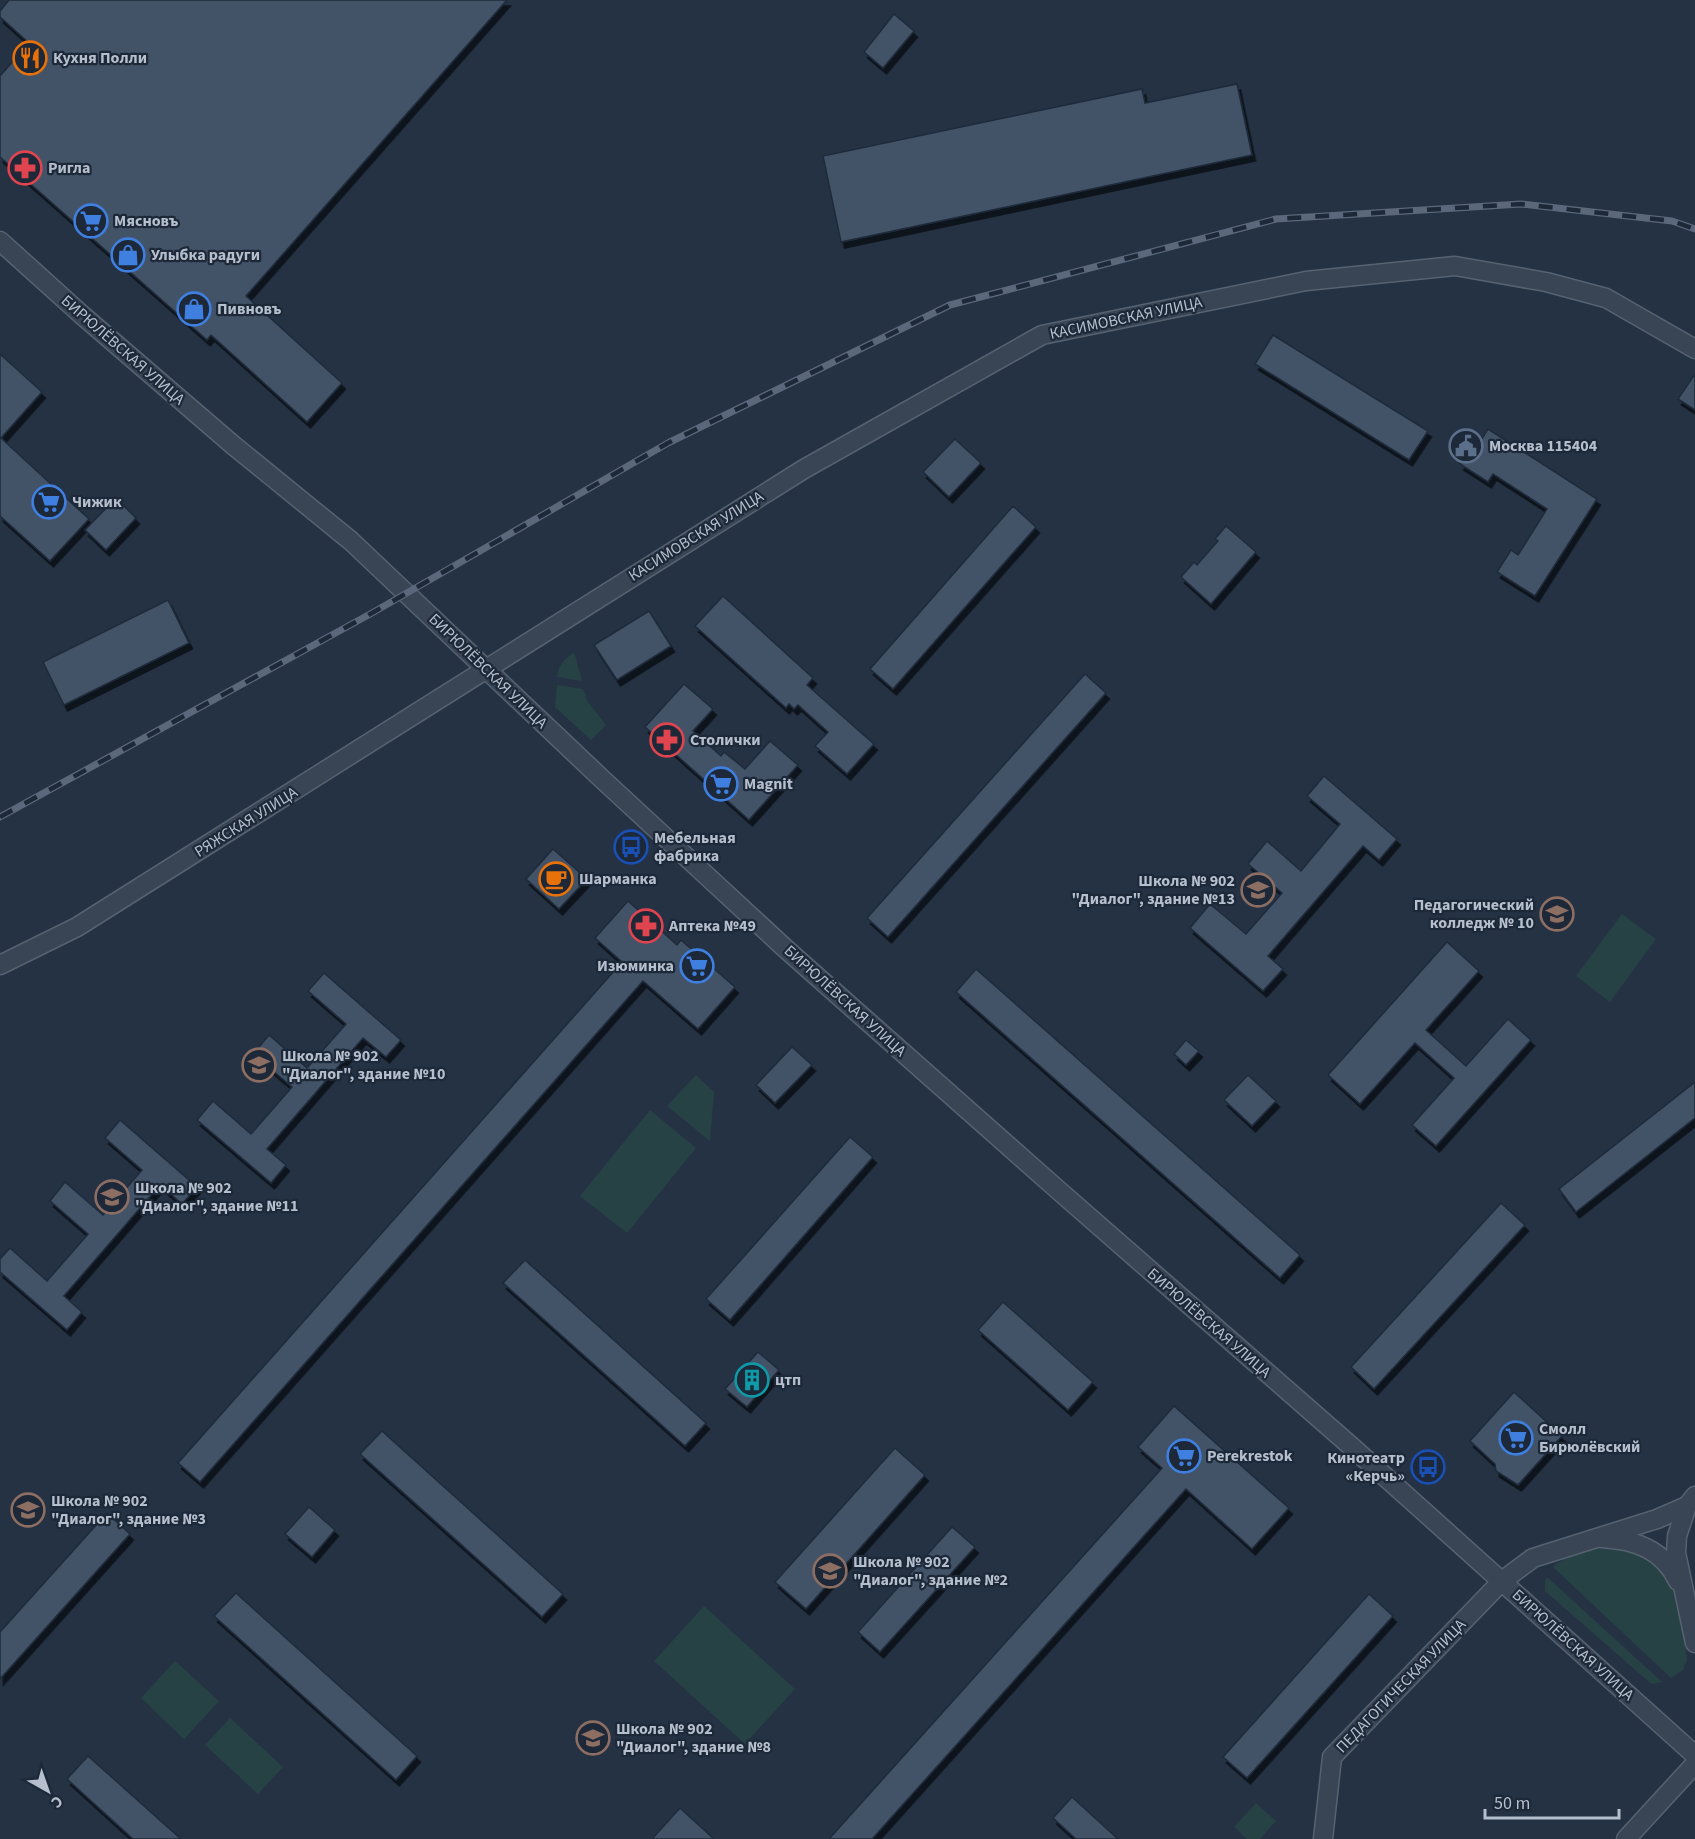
<svg xmlns="http://www.w3.org/2000/svg" width="1695" height="1839" viewBox="0 0 1695 1839" font-family="'Source Sans 3',sans-serif">
<style>
.green{fill:#264245}
.building{fill:#435267;stroke:#1f2b3b;stroke-width:1.5;filter:url(#shadow)}
.lines{fill:none;stroke-linecap:round;stroke-linejoin:round}
.minor-casing{stroke:#576271;stroke-width:21}
.minor{stroke:#394454;stroke-width:18}
.rail-casing{stroke:#5b687b;stroke-width:7}
.rail{stroke:#1d2939;stroke-width:4.5;stroke-dasharray:14;stroke-linecap:butt}
.labels{text-anchor:middle;dominant-baseline:central;stroke-width:4.5;stroke-linejoin:round;paint-order:stroke}
.poi-label{font-size:16px;font-weight:bold;fill:#b6bfcd;stroke:#1d2939;text-anchor:start}
.street-label{font-size:16px;fill:#b6bfcd;stroke:#1d2939}
</style>
<defs>
<filter id="shadow"><feDropShadow dx="3.5" dy="6" stdDeviation="0" flood-color="#0009"/></filter>
</defs>
<rect width="100%" height="100%" fill="#243244"/>
<g class="green">
<path d="M573,653L575,655L582,681L557,677C558,666 564,659 573,653Z"/>
<polygon points="557,685 583,689 588,702 606,725 591,740 555,707"/>
<polygon points="1622,914 1656,939 1610,1002 1576,976"/>
<polygon points="696,1075 714,1092 710,1141 667,1106"/>
<polygon points="650,1110 696,1148 627,1233 580,1196"/>
<path d="M1611,1546H1623L1661,1564L1680,1597L1687,1660L1683,1670L1671,1678L1553,1567C1564,1556 1595,1548 1611,1546Z"/>
<polygon points="1547,1577 1662,1682 1653,1684 1649,1682 1545,1591 1545,1581"/>
<polygon points="704,1606 795,1689 745,1744 654,1661"/>
<polygon points="175,1661 219,1701 184,1739 141,1698"/>
<polygon points="230,1718 283,1767 258,1794 205,1745"/>
<polygon points="1256,1803 1276,1821 1260,1839 1247,1839 1234,1827"/>
</g>
<g class="building">
<polygon points="9,0 507,0 246,296 342,383 307,422 211,335 207,340 0,157 0,76 29,43 0,17 0,11"/>
<polygon points="894,14 914,31 883,68 864,52"/>
<polygon points="1237,84 1252,155 841,242 823,156 1142,89 1145,103"/>
<polygon points="1273,335 1428,431 1409,460 1255,364"/>
<polygon points="0,354 42,392 1,438 89,519 50,561 0,516"/>
<polygon points="1695,374 1695,410 1678,399"/>
<polygon points="1488,429 1597,499 1535,596 1497,572 1511,550 1518,555 1547,509 1493,474 1488,482 1460,464 1469,450 1473,453"/>
<polygon points="955,439 981,463 949,497 923,472"/>
<polygon points="116,498 136,518 106,550 85,530"/>
<polygon points="1013,506 1036,527 893,689 870,669"/>
<polygon points="1226,526 1256,552 1211,604 1181,577 1194,562 1197,565 1218,541 1215,539"/>
<polygon points="723,596 813,678 807,685 874,744 847,774 815,746 828,732 798,705 794,709 789,704 786,708 695,626"/>
<polygon points="168,600 189,643 64,705 43,662"/>
<polygon points="649,611 671,646 617,680 594,645"/>
<polygon points="1085,674 1106,693 888,937 867,918"/>
<polygon points="684,684 713,709 693,731 721,756 724,752 745,769 770,741 798,765 749,820 645,727"/>
<polygon points="1324,776 1397,839 1379,860 1363,846 1268,956 1283,969 1263,991 1190,928 1210,904 1246,934 1282,893 1248,864 1267,841 1301,871 1340,824 1307,796"/>
<polygon points="553,849 587,879 559,909 526,879"/>
<polygon points="628,901 677,945 681,940 735,987 698,1029 643,981 200,1482 178,1463 622,962 595,938"/>
<polygon points="1447,942 1479,971 1426,1030 1466,1066 1508,1019 1531,1040 1436,1146 1412,1125 1454,1078 1415,1043 1360,1104 1328,1075"/>
<polygon points="976,969 1300,1255 1280,1278 956,992"/>
<polygon points="324,973 401,1040 386,1057 363,1038 267,1149 286,1165 271,1183 197,1120 213,1101 251,1134 292,1087 253,1054 269,1035 307,1068 346,1024 308,991"/>
<polygon points="1186,1040 1199,1051 1186,1065 1174,1054"/>
<polygon points="792,1047 812,1065 775,1103 756,1085"/>
<polygon points="1248,1075 1276,1101 1252,1126 1224,1100"/>
<polygon points="1695,1082 1695,1118 1576,1212 1559,1189"/>
<polygon points="120,1120 197,1187 182,1204 160,1185 64,1296 82,1312 67,1330 0,1272 0,1259 10,1248 47,1281 88,1234 50,1201 65,1182 103,1215 142,1170 105,1138"/>
<polygon points="850,1137 873,1157 730,1320 706,1299"/>
<polygon points="1501,1203 1525,1225 1374,1389 1351,1367"/>
<polygon points="525,1260 706,1423 685,1446 503,1283"/>
<polygon points="1003,1302 1093,1382 1068,1410 978,1330"/>
<polygon points="758,1352 779,1370 747,1407 725,1389"/>
<polygon points="1514,1392 1562,1436 1518,1485 1496,1471 1495,1464 1470,1441"/>
<polygon points="1174,1406 1289,1508 1252,1549 1186,1489 872,1839 829,1839 1162,1468 1138,1447"/>
<polygon points="382,1431 563,1594 542,1617 360,1454"/>
<polygon points="895,1448 925,1475 806,1609 775,1582"/>
<polygon points="309,1507 335,1530 312,1557 285,1534"/>
<polygon points="107,1513 130,1534 0,1679 0,1632"/>
<polygon points="952,1527 975,1547 880,1652 858,1632"/>
<polygon points="236,1593 417,1756 396,1780 214,1616"/>
<polygon points="1369,1594 1393,1616 1247,1778 1223,1757"/>
<polygon points="88,1756 181,1839 133,1839 67,1779"/>
<polygon points="1072,1797 1118,1839 1076,1839 1053,1818"/>
<polygon points="680,1808 714,1839 652,1839"/>
</g>
<g class="lines">
<defs>
<g id="minor">
<polyline points="0,241 82,315 233,445 351,541 602,779 787,950 1057,1189 1352,1447 1695,1755"/>
<polyline points="0,965 77,927 804,469 1042,335 1306,281 1455,266 1546,282 1606,298 1695,349"/>
<polyline points="1695,1496 1687,1506 1677,1536 1676,1553 1695,1643"/>
<path d="M1602,1538C1635,1540 1663,1549 1678,1581"/>
<polyline points="1323,1839 1332,1757 1502,1581 1533,1558 1657,1519 1687,1506"/>
<polyline points="1626,1839 1695,1764"/>
</g>
</defs>
<use href="#minor" class="minor-casing"/>
<use href="#minor" class="minor"/>
<defs>
<polyline id="rail" points="0,817 372,613 668,443 950,305 1276,219 1521,204 1672,221 1695,229"/>
</defs>
<use href="#rail" class="rail-casing"/>
<use href="#rail" class="rail"/>
</g>
<defs>
<symbol id="restaurant-ring" viewBox="-11 -11 22 22"><circle r="9.5" fill="#1d2939" stroke="#e8710a" stroke-width="1.5"/><path d="M-5-6h1v4h1v-4h1v4h1v-4h1v5L-1.5 .5V6h-2V.5L-5-1ZM5-6V6H3V1.5H1.5Q1.5-4 5-6Z" fill="#e8710a"/></symbol>
<symbol id="pharmacy-ring" viewBox="-11 -11 22 22"><circle r="9.5" fill="#1d2939" stroke="#e0444e" stroke-width="1.5"/><path d="M-2-6h4v4h4v4h-4v4h-4v-4h-4v-4h4Z" fill="#e0444e"/></symbol>
<symbol id="supermarket-ring" viewBox="-11 -11 22 22"><circle r="9.5" fill="#1d2939" stroke="#3f7fe0" stroke-width="1.5"/><path d="M-6-5.5h2.5l.6 2H6L4.5 2H-2.5L-4.4-4H-6ZM-1.5 3.2a1.3 1.3 0 1 0 .1 0ZM3 3.2a1.3 1.3 0 1 0 .1 0Z" fill="#3f7fe0"/></symbol>
<symbol id="shop-ring" viewBox="-11 -11 22 22"><circle r="9.5" fill="#1d2939" stroke="#3f7fe0" stroke-width="1.5"/><path d="M-5-2.5h2.3a2.7 3.5 0 0 1 5.4 0H5L5.5 6h-11ZM-1.5-2.5h3a1.5 2.3 0 0 0-3 0Z" fill="#3f7fe0"/></symbol>
<symbol id="civic-ring" viewBox="-11 -11 22 22"><circle r="9.5" fill="#1d2939" stroke="#5c6f8a" stroke-width="1.5"/><path d="M-.6-6.5H3V-4.5H.6V-3L4-1V1h2V6H-6V1h2V-1L-.6-3ZM-1.2 2.5V6h2.4V2.5Z" fill="#5c6f8a"/></symbol>
<symbol id="bus-ring" viewBox="-11 -11 22 22"><circle r="9.5" fill="#1d2939" stroke="#1a4fb4" stroke-width="1.5"/><path d="M-5-6H5V4H4V6H2V4H-2V6H-4V4H-5ZM-3.5-4V0h7V-4ZM-3.5 1.2v1.5H-2V1.2ZM2 1.2v1.5H3.5V1.2Z" fill="#1a4fb4"/></symbol>
<symbol id="cafe-ring" viewBox="-11 -11 22 22"><circle r="9.5" fill="#1d2939" stroke="#e8710a" stroke-width="1.5"/><path d="M-5.5-4.5H6V0H3Q3 3.5 0 3.5H-2.5Q-5.5 3.5-5.5 0ZM3-3.2v2h1.7v-2ZM-6 4.5H4V6H-6Z" fill="#e8710a"/></symbol>
<symbol id="school-ring" viewBox="-11 -11 22 22"><circle r="9.5" fill="#1d2939" stroke="#8d6e63" stroke-width="1.5"/><path d="M0-5L7-2L0 1L-7-2ZM-4 1L0 2.5L4 1V4Q0 6-4 4Z" fill="#8d6e63"/></symbol>
<symbol id="university-ring" viewBox="-11 -11 22 22"><circle r="9.5" fill="#1d2939" stroke="#8d6e63" stroke-width="1.5"/><path d="M0-5L7-2L0 1L-7-2ZM-4 1L0 2.5L4 1V4Q0 6-4 4Z" fill="#8d6e63"/></symbol>
<symbol id="building-ring" viewBox="-11 -11 22 22"><circle r="9.5" fill="#1d2939" stroke="#0f9aa8" stroke-width="1.5"/><path d="M-4-6H4V6H1V3H-1V6H-4ZM-2.5-4.3h1.7v1.8h-1.7ZM.8-4.3h1.7v1.8H.8ZM-2.5-1h1.7V.8h-1.7ZM.8-1h1.7V.8H.8Z" fill="#0f9aa8"/></symbol>
</defs>
<g fill-rule="evenodd">
<use href="#restaurant-ring" x="11" y="39" width="38" height="38"/>
<use href="#pharmacy-ring" x="6" y="149" width="38" height="38"/>
<use href="#supermarket-ring" x="72" y="202" width="38" height="38"/>
<use href="#shop-ring" x="109" y="236" width="38" height="38"/>
<use href="#shop-ring" x="175" y="290" width="38" height="38"/>
<use href="#civic-ring" x="1447" y="427" width="38" height="38"/>
<use href="#supermarket-ring" x="30" y="483" width="38" height="38"/>
<use href="#pharmacy-ring" x="648" y="721" width="38" height="38"/>
<use href="#supermarket-ring" x="702" y="765" width="38" height="38"/>
<use href="#bus-ring" x="612" y="828" width="38" height="38"/>
<use href="#cafe-ring" x="537" y="860" width="38" height="38"/>
<use href="#school-ring" x="1239" y="871" width="38" height="38"/>
<use href="#university-ring" x="1538" y="895" width="38" height="38"/>
<use href="#pharmacy-ring" x="627" y="907" width="38" height="38"/>
<use href="#supermarket-ring" x="678" y="947" width="38" height="38"/>
<use href="#school-ring" x="240" y="1046" width="38" height="38"/>
<use href="#school-ring" x="93" y="1178" width="38" height="38"/>
<use href="#building-ring" x="733" y="1361" width="38" height="38"/>
<use href="#supermarket-ring" x="1497" y="1419" width="38" height="38"/>
<use href="#supermarket-ring" x="1165" y="1437" width="38" height="38"/>
<use href="#bus-ring" x="1409" y="1448" width="38" height="38"/>
<use href="#school-ring" x="9" y="1491" width="38" height="38"/>
<use href="#school-ring" x="811" y="1552" width="38" height="38"/>
<use href="#school-ring" x="574" y="1719" width="38" height="38"/>
</g>
<g class="labels">
<g class="poi-label">
<text x="53" y="58">Кухня Полли</text>
<text x="48" y="168">Ригла</text>
<text x="114" y="221">Мясновъ</text>
<text x="151" y="255">Улыбка радуги</text>
<text x="217" y="309">Пивновъ</text>
<text x="1489" y="446">Москва 115404</text>
<text x="72" y="502">Чижик</text>
<text x="690" y="740">Столички</text>
<text x="744" y="784">Magnit</text>
<text x="654" y="838">Мебельная<tspan x="654" dy="18">фабрика</tspan></text>
<text x="579" y="879">Шарманка</text>
<text x="1235" y="881" text-anchor="end">Школа № 902<tspan x="1235" dy="18">"Диалог", здание №13</tspan></text>
<text x="1534" y="905" text-anchor="end">Педагогический<tspan x="1534" dy="18">колледж № 10</tspan></text>
<text x="669" y="926">Аптека №49</text>
<text x="674" y="966" text-anchor="end">Изюминка</text>
<text x="282" y="1056">Школа № 902<tspan x="282" dy="18">"Диалог", здание №10</tspan></text>
<text x="135" y="1188">Школа № 902<tspan x="135" dy="18">"Диалог", здание №11</tspan></text>
<text x="775" y="1380">цтп</text>
<text x="1539" y="1429">Смолл<tspan x="1539" dy="18">Бирюлёвский</tspan></text>
<text x="1207" y="1456">Perekrestok</text>
<text x="1405" y="1458" text-anchor="end">Кинотеатр<tspan x="1405" dy="18">«Керчь»</tspan></text>
<text x="51" y="1501">Школа № 902<tspan x="51" dy="18">"Диалог", здание №3</tspan></text>
<text x="853" y="1562">Школа № 902<tspan x="853" dy="18">"Диалог", здание №2</tspan></text>
<text x="616" y="1729">Школа № 902<tspan x="616" dy="18">"Диалог", здание №8</tspan></text>
</g>
<g class="street-label">
<text transform="translate(1126 318) rotate(-12)">КАСИМОВСКАЯ УЛИЦА</text>
<text transform="translate(123 350) rotate(41)">БИРЮЛЁВСКАЯ УЛИЦА</text>
<text transform="translate(696 536) rotate(-32)">КАСИМОВСКАЯ УЛИЦА</text>
<text transform="translate(488 671) rotate(44)">БИРЮЛЁВСКАЯ УЛИЦА</text>
<text transform="translate(246 822) rotate(-32)">РЯЖСКАЯ УЛИЦА</text>
<text transform="translate(845 1001) rotate(42)">БИРЮЛЁВСКАЯ УЛИЦА</text>
<text transform="translate(1209 1323) rotate(41)">БИРЮЛЁВСКАЯ УЛИЦА</text>
<text transform="translate(1573 1645) rotate(42)">БИРЮЛЁВСКАЯ УЛИЦА</text>
<text transform="translate(1401 1686) rotate(-46)">ПЕДАГОГИЧЕСКАЯ УЛИЦА</text>
</g>
</g>
<g transform="translate(48 1791) rotate(140)" stroke="#1d2939" stroke-width="4.5" paint-order="stroke">
<path d="M0-4.5L10 22L0 15L-10 22Z" fill="#b6bfcd"/>
<text y="-9" font-size="16" font-weight="bold" text-anchor="middle" fill="#b6bfcd">С</text>
</g>
<path d="M1485 1809v9h134v-9" fill="none" stroke="#b6bfcd" stroke-width="3"/>
<text x="1494" y="1809" font-size="18" fill="#b6bfcd" stroke="#1d2939" stroke-width="4.5" paint-order="stroke">50 m</text>
</svg>
